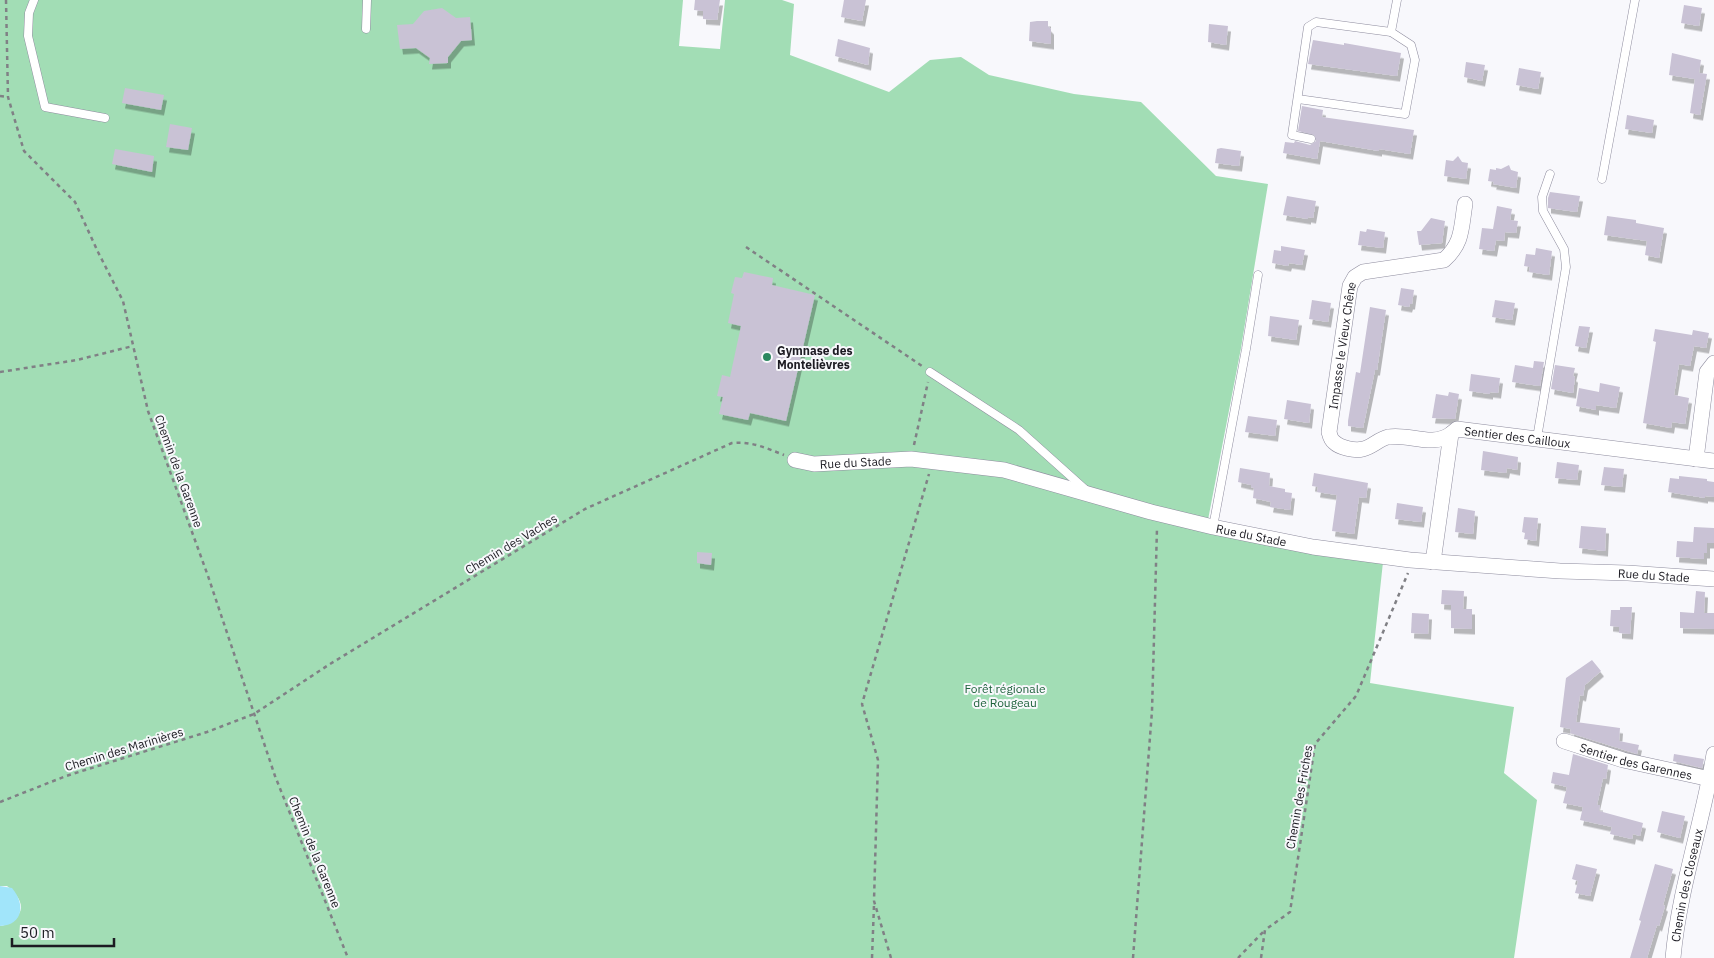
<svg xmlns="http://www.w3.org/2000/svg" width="1714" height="958" viewBox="0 0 1714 958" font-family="'IBM Plex Sans',sans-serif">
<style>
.green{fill:#a2ddb5}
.water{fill:#a1e5fa}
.building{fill:#c9c2d5;filter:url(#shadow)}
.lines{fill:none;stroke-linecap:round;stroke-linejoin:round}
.service-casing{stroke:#8e8c9e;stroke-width:9}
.minor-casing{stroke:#8e8c9e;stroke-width:16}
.path{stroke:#808085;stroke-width:2.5;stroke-dasharray:4 4;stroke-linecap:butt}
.service{stroke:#fff;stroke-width:8}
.minor{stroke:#fff;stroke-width:15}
.poi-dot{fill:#2b885f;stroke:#f8f8fc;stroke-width:2}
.labels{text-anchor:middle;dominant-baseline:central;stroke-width:4;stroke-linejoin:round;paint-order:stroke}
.street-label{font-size:12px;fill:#1c1b22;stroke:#f8f8fc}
.poi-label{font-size:12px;font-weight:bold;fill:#1c1b22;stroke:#f8f8fc;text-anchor:start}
.park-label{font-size:12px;fill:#20633d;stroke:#f8f8fc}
</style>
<defs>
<filter id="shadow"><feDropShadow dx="3" dy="5.5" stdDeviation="0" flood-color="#0004"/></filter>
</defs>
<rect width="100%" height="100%" fill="#f8f8fc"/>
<path class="green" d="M0,0H683L679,46L720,49L725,0H782L794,4L790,55L889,92L930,60L961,57L989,75L1074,94L1141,102L1216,176L1268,184L1241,348L1207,525L1383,562L1370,683L1514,707L1504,773L1537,800L1514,958H0V926C6,926 9,922 14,919C29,908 17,894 7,886H0Z"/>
<path class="water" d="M0,886L12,888C25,903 24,925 0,926Z"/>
<g class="building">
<polygon points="695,0 720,0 717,20 703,19 703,11 694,10"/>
<polygon points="844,0 866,0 862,21 841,17"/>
<polygon points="1684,5 1702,8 1699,26 1681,23"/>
<polygon points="442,8 456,18 470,17 472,40 461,41 448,57 448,63 429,64 430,58 416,48 400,49 397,25 413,24 424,11"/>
<polygon points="1037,21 1048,21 1048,26 1051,29 1051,44 1029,41 1030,22"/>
<polygon points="1209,24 1228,26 1226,45 1208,42"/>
<polygon points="838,39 870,48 868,65 835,56"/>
<polygon points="1313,40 1344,45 1344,43 1401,53 1397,76 1308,64"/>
<polygon points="1672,53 1701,60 1699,73 1707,74 1700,115 1690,113 1695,79 1669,75"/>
<polygon points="1466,62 1485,65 1482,81 1464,77"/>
<polygon points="1519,68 1541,72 1538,89 1516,85"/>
<polygon points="125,88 164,95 161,110 122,103"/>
<polygon points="1302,106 1323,110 1322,117 1414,130 1410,154 1379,149 1379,151 1320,141 1317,159 1283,153 1285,142 1294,143 1295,141 1310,145 1316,141 1314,135 1298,131"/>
<polygon points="1627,115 1654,120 1652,133 1625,129"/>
<polygon points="170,124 192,128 188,150 166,147"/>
<polygon points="1221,148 1241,151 1239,166 1215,163 1217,149"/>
<polygon points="115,149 154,156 152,172 112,164"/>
<polygon points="1458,156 1462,162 1468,163 1466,179 1444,176 1446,160 1453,161"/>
<polygon points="1509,165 1511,170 1518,172 1516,188 1493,184 1494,182 1488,181 1490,169 1496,170 1496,168 1501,169"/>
<polygon points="1550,192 1580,196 1577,212 1548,208 1548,198"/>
<polygon points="1287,196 1316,201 1313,218 1308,217 1308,219 1283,215"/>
<polygon points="1497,206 1512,209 1510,220 1518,221 1516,233 1505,232 1504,241 1496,240 1494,251 1479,249 1482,228 1493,229"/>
<polygon points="1607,216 1636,220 1636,223 1664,228 1659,258 1645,255 1647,241 1604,235"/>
<polygon points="1431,218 1445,221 1442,243 1419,245 1417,231 1421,231"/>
<polygon points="1367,229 1385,232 1383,248 1358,245 1360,231 1366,232"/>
<polygon points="1281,246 1305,250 1302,265 1289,263 1288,266 1272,263 1274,250 1281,251"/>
<polygon points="1536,248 1552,251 1549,275 1529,272 1530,267 1524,266 1526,254 1535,255"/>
<polygon points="744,272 773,278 772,285 815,295 786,421 750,413 748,420 719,414 723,397 717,396 722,375 730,377 741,326 728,323 734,294 731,293 735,277 742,278"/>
<polygon points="1401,288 1414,290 1412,304 1410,304 1409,307 1398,305"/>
<polygon points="1312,300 1331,303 1328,322 1309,319"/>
<polygon points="1495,300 1515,303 1512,320 1492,317"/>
<polygon points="1370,307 1386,310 1377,370 1375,370 1363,428 1348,426 1348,421 1356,372 1360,373"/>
<polygon points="1270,316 1299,320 1296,340 1268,336"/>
<polygon points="1579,326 1590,327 1586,348 1575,346"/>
<polygon points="1655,329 1692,335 1693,330 1709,333 1706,348 1694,346 1690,366 1679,364 1674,395 1689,398 1685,424 1672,422 1671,428 1643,423 1656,342 1653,341"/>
<polygon points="1534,361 1544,362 1540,386 1512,382 1515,365 1533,368"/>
<polygon points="1555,365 1575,368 1573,376 1575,377 1573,393 1551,389"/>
<polygon points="1471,374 1500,378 1498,393 1490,392 1490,394 1469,391"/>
<polygon points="1600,383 1620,387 1616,408 1596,405 1596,410 1576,406 1579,388 1599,392"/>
<polygon points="1449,392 1459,394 1455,419 1432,418 1436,394 1448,396"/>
<polygon points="1287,400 1311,404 1309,423 1284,419"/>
<polygon points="1248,416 1277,420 1275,436 1245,432"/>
<polygon points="1483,451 1518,457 1517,470 1507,468 1506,473 1481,470"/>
<polygon points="1557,462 1579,465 1577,480 1555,478"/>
<polygon points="1604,467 1624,469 1622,487 1601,485"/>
<polygon points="1240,468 1270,473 1269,486 1285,489 1285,492 1292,493 1290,510 1270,507 1271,502 1253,498 1254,488 1251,487 1251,485 1238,482"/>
<polygon points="1314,473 1368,483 1366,498 1359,497 1354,534 1332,531 1337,495 1317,492 1318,487 1312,486"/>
<polygon points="1679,476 1707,479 1707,481 1714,482 1714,497 1705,496 1705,498 1668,492 1670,478 1679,479"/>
<polygon points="1397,503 1423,507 1421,522 1395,519"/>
<polygon points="1458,508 1475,511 1473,534 1455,532"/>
<polygon points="1524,517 1538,518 1536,541 1524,539 1525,533 1522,532"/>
<polygon points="1581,526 1606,528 1605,551 1579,548"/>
<polygon points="1694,527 1714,528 1714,543 1707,543 1707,553 1704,553 1704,559 1676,557 1677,541 1693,542"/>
<polygon points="697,552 712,553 711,565 697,563"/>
<polygon points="1442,590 1464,591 1463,609 1472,609 1472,629 1451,628 1451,605 1441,604"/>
<polygon points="1696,591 1705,592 1704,613 1714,613 1714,629 1680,628 1680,612 1694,613"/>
<polygon points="1620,607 1632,607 1630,634 1619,633 1619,627 1610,626 1611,610 1620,610"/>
<polygon points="1412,613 1429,614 1428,634 1411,633"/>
<polygon points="1592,660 1601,671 1585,685 1583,696 1580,695 1576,722 1620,728 1619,741 1639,745 1637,754 1570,733 1571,729 1560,727 1566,678"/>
<polygon points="1573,754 1608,765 1606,779 1603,778 1597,805 1600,805 1599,811 1643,823 1640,836 1633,834 1632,839 1610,834 1612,827 1580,820 1583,807 1563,803 1567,787 1551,783 1553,772 1569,775"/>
<polygon points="1674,754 1704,759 1702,768 1673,761"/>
<polygon points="1662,811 1685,816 1680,838 1657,832"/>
<polygon points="1576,864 1597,869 1590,896 1575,893 1578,881 1572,879"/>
<polygon points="1655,864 1673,869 1663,905 1665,906 1659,926 1657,925 1647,958 1630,958 1641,921 1639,920"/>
</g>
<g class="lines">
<defs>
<g id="service">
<polyline points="34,0 29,13 28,36 45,107 105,118"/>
<polyline points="366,29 367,0"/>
<polyline points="1298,99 1405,114 1415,60 1411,45 1391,32 1397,0"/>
<polyline points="1311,139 1292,135 1308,27 1316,22 1391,32"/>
<polyline points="1602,179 1635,0"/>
<polyline points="930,372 1019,430 1087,491"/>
<polyline points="1537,438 1566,267 1564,249 1543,211 1542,197 1550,174"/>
<polyline points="1213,527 1246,349 1258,275"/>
</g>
<g id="minor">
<path id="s1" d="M1451,434C1431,448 1410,433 1388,437C1379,439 1372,447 1363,449C1355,451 1340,448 1334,442C1331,440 1330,436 1329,432L1350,286L1355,277L1363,272L1444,260C1463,243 1461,228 1465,204"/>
<polyline points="1696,459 1707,372 1714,363"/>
<path id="s2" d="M795,460L814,464L911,459L1004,470L1151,512L1213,527L1313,547L1410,560L1560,571L1628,573L1714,579"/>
<path id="s3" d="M1433,562L1451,434L1457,429L1714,461"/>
<path id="s4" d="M1564,741L1623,760L1710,779"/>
<path id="s5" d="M1673,958C1679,889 1703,822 1714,754"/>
</g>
</defs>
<use href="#service" class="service-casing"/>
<use href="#minor" class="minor-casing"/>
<g class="path">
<polyline points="6,0 8,97 24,151 75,202 98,252 123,301 148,411 208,576 275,776 348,958"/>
<polyline points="0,96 8,97"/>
<polyline points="746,247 922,366"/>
<polyline points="0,372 77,360 133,346"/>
<polyline points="914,445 928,382"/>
<path d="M0,802L66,776L207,732L254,714L330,664L585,509L732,443C751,441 766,448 784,455"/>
<polyline points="872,958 874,905"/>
<polyline points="891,958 874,901 878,760 862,704 929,474"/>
<polyline points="1133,958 1152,711 1157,528"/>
<polyline points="1238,958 1265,930"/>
<polyline points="1261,958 1265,930 1290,912 1315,744 1356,696 1408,573"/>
</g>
<use href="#service" class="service"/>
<use href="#minor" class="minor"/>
</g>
<circle class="poi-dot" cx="767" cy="357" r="5"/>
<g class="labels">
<g class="street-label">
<text stroke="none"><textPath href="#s1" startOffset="222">Impasse le Vieux Chêne</textPath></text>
<text stroke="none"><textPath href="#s3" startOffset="198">Sentier des Cailloux</textPath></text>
<text stroke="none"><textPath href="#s2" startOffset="61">Rue du Stade</textPath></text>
<text transform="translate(179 471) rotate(70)">Chemin de la Garenne</text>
<text stroke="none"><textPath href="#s2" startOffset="466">Rue du Stade</textPath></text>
<text transform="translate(511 544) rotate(-31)">Chemin des Vaches</text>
<text stroke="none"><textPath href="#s2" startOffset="871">Rue du Stade</textPath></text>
<text transform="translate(124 749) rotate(-17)">Chemin des Marinières</text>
<text stroke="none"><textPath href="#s4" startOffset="75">Sentier des Garennes</textPath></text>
<text transform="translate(1299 797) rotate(-80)">Chemin des Friches</text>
<text transform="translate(315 852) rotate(68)">Chemin de la Garenne</text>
<text stroke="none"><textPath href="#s5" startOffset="74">Chemin des Closeaux</textPath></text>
</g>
<g class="poi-label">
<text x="777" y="350">Gymnase des<tspan x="777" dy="14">Montelièvres</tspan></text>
</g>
<g class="park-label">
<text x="1005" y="688">Forêt régionale<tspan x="1005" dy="14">de Rougeau</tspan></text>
</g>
</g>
<path d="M12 938v8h102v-8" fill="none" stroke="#1c1b22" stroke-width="2.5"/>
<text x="20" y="938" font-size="15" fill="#1c1b22" stroke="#f8f8fc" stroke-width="4" paint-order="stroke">50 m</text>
</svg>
